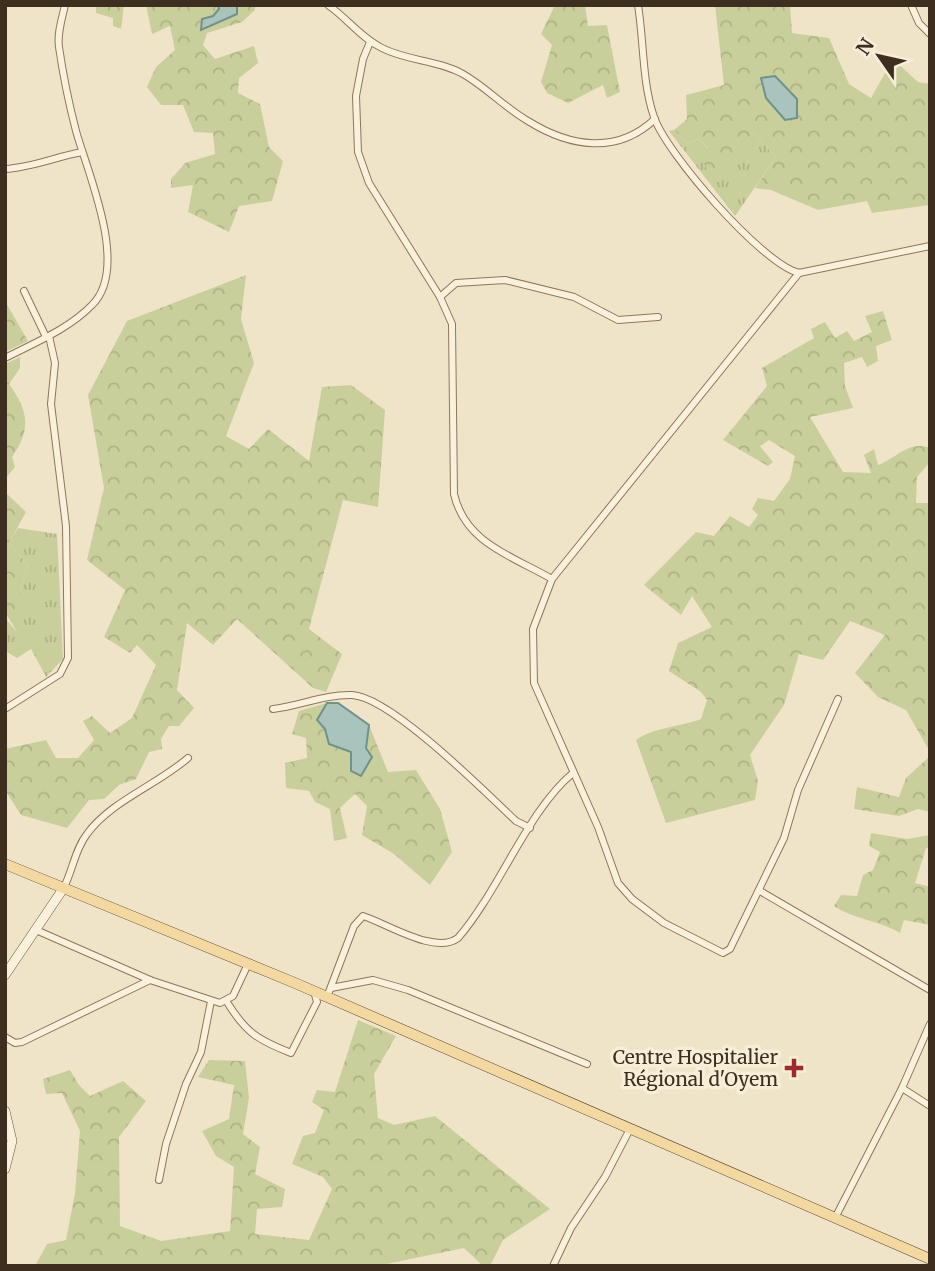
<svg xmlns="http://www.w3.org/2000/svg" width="935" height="1271" viewBox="0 0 935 1271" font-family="Merriweather,serif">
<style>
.grass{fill:url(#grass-tufts)}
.forest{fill:url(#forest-crowns)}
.water{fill:#a9c4bc;stroke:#6f938a;stroke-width:2}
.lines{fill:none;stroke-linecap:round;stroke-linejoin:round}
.minor-casing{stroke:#8d765c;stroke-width:8}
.secondary-casing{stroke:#6f573f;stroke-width:10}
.primary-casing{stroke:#5b4430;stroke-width:11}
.minor{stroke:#faf1dc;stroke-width:6}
.secondary{stroke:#faf1dc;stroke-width:9}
.primary{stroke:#f3d9a0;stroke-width:10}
.poi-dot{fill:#9e2a2b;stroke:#f7eed8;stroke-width:2.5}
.labels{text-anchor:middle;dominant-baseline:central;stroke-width:7;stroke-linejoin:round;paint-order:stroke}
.poi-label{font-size:19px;fill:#3d2e20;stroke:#f7eed8;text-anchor:end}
</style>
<defs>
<pattern id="grass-tufts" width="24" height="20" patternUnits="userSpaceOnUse" patternTransform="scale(1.75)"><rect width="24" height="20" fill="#c9cf9b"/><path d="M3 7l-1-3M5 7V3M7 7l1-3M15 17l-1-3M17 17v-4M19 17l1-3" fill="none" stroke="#aeb285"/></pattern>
<pattern id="forest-crowns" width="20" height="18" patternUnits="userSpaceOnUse" patternTransform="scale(1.75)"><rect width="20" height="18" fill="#c9cf9b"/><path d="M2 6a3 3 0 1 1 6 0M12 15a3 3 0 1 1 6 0" fill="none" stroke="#aeb285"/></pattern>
</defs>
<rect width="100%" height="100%" fill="#f0e4c8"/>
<g class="grass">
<polygon points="674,130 688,143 698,139 729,169 752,132 776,157 735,216 669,131"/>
<polygon points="18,528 57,534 63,659 46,677 31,649 17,658 5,651 6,619 17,632 20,591 28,565 9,543"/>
</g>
<g class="forest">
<polygon points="96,5 124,5 121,29 113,26 113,18 96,13"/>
<polygon points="146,5 255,5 255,10 242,22 207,33 203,45 215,59 254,46 258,63 239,78 238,93 260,104 269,147 283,161 272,201 239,206 229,232 188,212 193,185 171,188 171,179 185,163 215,154 213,133 194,132 183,105 161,105 147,87 156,67 175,50 170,26 152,34"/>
<polygon points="555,5 585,5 588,26 607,25 620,92 607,98 603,85 568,103 547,93 541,82 552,45 541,34"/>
<polygon points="715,5 790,5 792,33 829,38 849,84 871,98 893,59 918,82 930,84 930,205 872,213 867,201 818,210 771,190 755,188 776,157 752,132 729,170 709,172 703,162 708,148 698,139 688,143 674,130 687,119 686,95 724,85"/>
<polygon points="246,275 241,319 254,363 226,436 249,449 268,429 309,461 322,387 351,385 385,410 378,507 343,500 309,629 342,654 326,692 313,688 237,619 213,645 187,623 177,690 194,708 179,726 169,726 161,739 162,749 149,752 136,779 119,785 104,799 89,800 67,828 21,815 5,790 5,749 46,740 56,758 78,758 94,740 83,721 92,716 110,733 132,718 156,665 137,645 130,653 104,637 125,590 87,560 104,488 88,395 127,321"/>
<polygon points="5,301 28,341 5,352"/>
<path d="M883,311L892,340L876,346L878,361L867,367L862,357L844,363L845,386L853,408L810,417L843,472L871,473L864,455L874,449L878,465C896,459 908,440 930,448V462L917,477L916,503H930V752L906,710L878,697L855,673L885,635L850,621L823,660L799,654L784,705L750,755L758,781L755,800L666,823L636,740C654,727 680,727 701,719L707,700L701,692L669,671L678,643L712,627L692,596L681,615L644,585L696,532L714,536L730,516L749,527L758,515L752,509L758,498L774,501L790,479L795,456L769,440L760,446L773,462L768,466L723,440L767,386L762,368L814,338L811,329L825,322L835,338L847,331L854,341L872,332L865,316Z"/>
<path d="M20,357V368L9,384C28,410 32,429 12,457L15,467L5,479V364Z"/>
<polygon points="5,492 26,512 9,543 28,565 20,591 26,608 17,632 5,612"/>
<polygon points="327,703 317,720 325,729 366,748 369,725 388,772 416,770 440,809 452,852 430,885 394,854 362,835 367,806 355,794 340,808 347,838 334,841 330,809 315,802 309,791 286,788 285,763 307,758 306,738 292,734 299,711"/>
<polygon points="930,756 930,812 918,809 899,816 854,809 857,787 899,797 906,778"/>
<path d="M871,833L907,839L930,835V847L926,848L915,883L930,887V925L904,920L900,933C879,920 855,920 834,906L841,895L857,896L863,875L873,870L880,852L869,846Z"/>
<polygon points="358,1020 396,1036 374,1074 378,1118 394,1125 435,1116 550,1209 503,1240 490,1266 483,1266 464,1248 377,1266 35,1266 47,1244 66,1240 75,1193 80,1131 62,1093 46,1094 43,1079 70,1070 79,1085 90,1096 123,1081 146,1101 119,1137 120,1226 161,1241 230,1231 234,1167 216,1156 202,1131 229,1119 234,1085 198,1077 209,1060 245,1061 249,1098 243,1134 260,1147 255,1174 285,1189 282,1207 257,1209 255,1234 309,1240 332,1189 323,1177 292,1164 303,1136 315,1133 324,1110 312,1102 317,1090 335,1092"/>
</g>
<g class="water">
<polygon points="218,5 237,5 237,14 201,30 202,19 213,16 219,9"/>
<polygon points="775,76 797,99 797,118 785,120 766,98 761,78"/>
<polygon points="327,703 338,703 369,725 366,748 372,757 361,776 351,771 351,752 329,744 325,729 317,720"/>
</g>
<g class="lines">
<defs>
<g id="minor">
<path d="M328,5C347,18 361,38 382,48C407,61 438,60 463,74C486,87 505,108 528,121C570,147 617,155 655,119"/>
<path d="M638,5C644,42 642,82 654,117C666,153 762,264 799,273L930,246"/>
<polyline points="911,5 919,23 930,34"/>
<path d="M370,42L363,59L356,96L358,152L369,183L440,297L452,324L454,494C465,543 512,556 552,579"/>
<path d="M5,169C33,167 55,157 82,152"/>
<polyline points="799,273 552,579 533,629 534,683 598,827 618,883 632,899 664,923 723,953 730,949 784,838 798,790 838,699"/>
<polyline points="24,291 46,337"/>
<polyline points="440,297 456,283 505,280 574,297 618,320 658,317"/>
<path d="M5,358C34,343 69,329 92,305C130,268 88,174 76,131C69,104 63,75 59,47C57,33 62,19 65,5"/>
<polyline points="5,709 60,674 68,658 66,526 51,404 55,363 49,336"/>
<path d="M273,709C299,706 326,694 352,695C391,697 485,792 516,821L530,828"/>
<path d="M63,889C73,871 74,851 87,834C111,801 157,785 188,758"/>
<polyline points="760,891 930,990"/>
<polyline points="36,930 150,980 220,1003 233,996 248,964"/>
<polyline points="331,988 373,980 408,990 587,1064"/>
<path d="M327,997L354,926L363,916C388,924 435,955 458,938C499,891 528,810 573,773"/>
<path d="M227,1002C246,1033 258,1040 291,1053L317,1002L314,991"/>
<polyline points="5,1037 15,1043 22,1042 150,980"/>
<polyline points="902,1088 930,1106"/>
<polyline points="159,1180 166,1144 186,1084 201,1052 211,1001"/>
<polyline points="835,1218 902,1088 930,1024"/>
<polyline points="553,1266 571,1228 605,1177 630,1129"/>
</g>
<g id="secondary">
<polyline points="5,975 63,889"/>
<polyline points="5,1111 12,1141 5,1169"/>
</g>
<polyline id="primary" points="5,864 295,983 930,1259"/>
</defs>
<use href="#minor" class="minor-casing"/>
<use href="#secondary" class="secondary-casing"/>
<use href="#primary" class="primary-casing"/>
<use href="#minor" class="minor"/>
<use href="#secondary" class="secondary"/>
<use href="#primary" class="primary"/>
</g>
<path class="poi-dot" d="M790.5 1057.5h7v7h7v7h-7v7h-7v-7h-7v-7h7z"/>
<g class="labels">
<g class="poi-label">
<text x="778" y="1057">Centre Hospitalier<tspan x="778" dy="22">Régional d'Oyem</tspan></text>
</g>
</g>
<rect width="935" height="1271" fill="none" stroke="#3d2e20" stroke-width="14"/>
<g transform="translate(879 56) rotate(304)" stroke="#f7eed8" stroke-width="5" paint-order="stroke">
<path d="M0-5L12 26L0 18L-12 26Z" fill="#3d2e20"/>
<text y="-10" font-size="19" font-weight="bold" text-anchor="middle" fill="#3d2e20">N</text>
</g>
</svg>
